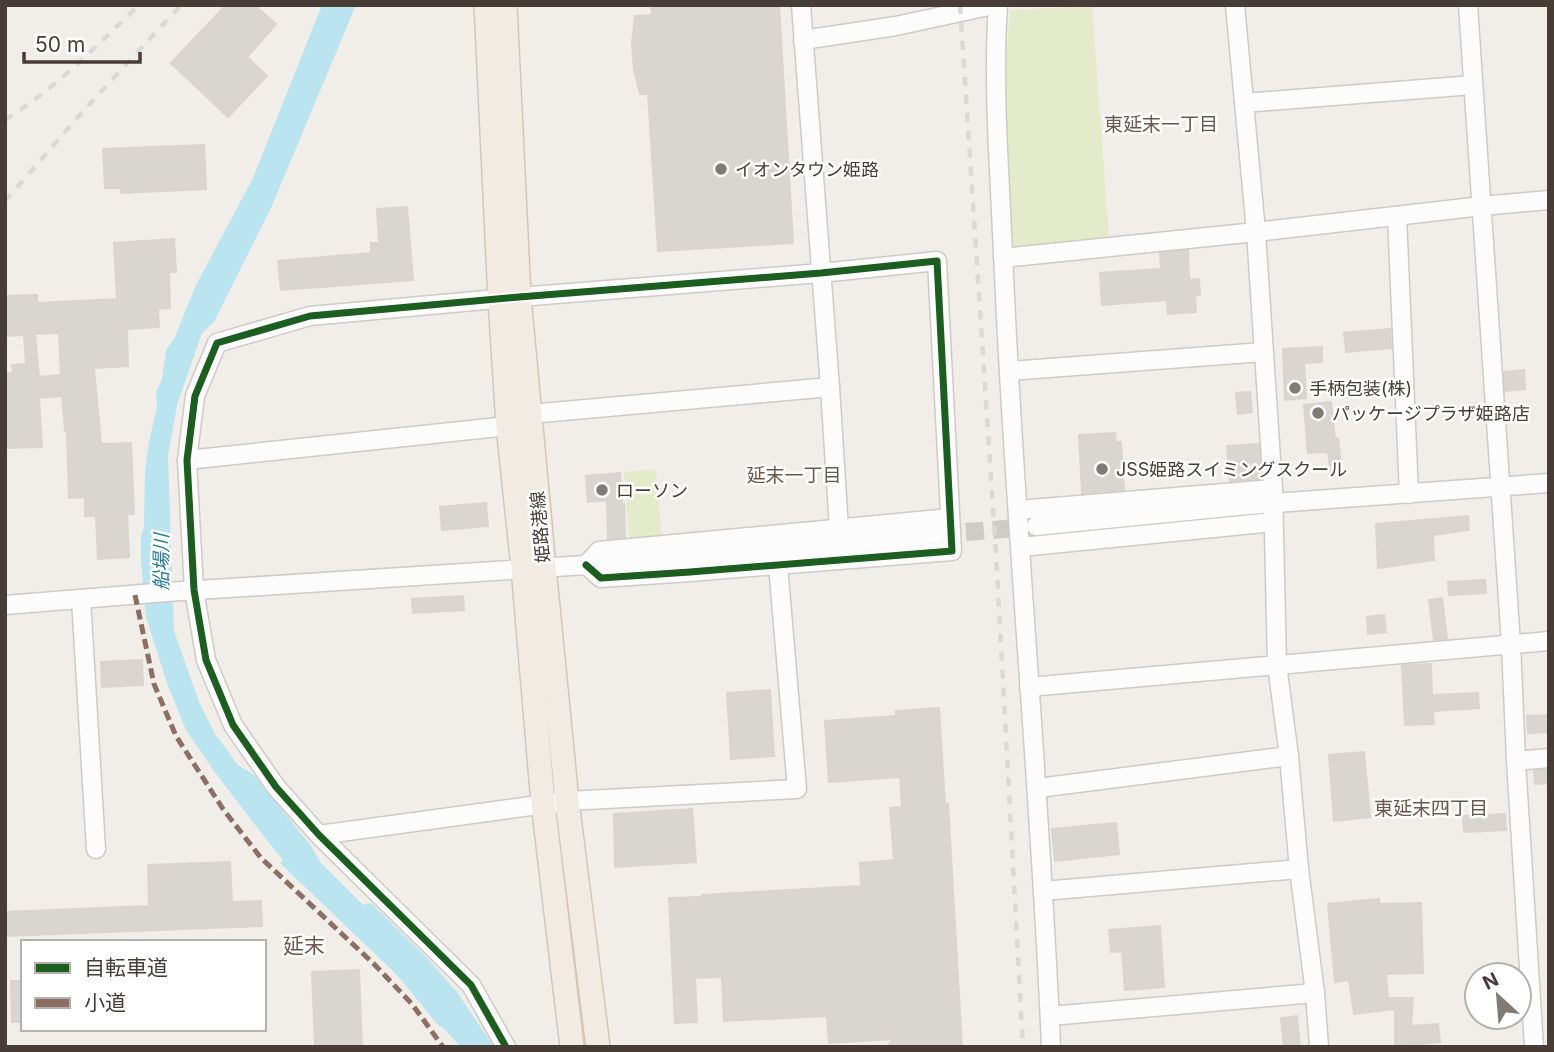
<svg xmlns="http://www.w3.org/2000/svg" width="1554" height="1052" viewBox="0 0 1554 1052" font-family="Inter,'Noto Sans JP',sans-serif">
<style>
.green{fill:#e4ebca}
.water{fill:#bae4f0}
.building{fill:#d9d5d1;stroke:#d9d4d0;stroke-width:2;fill-rule:evenodd}
.lines{fill:none;stroke-linecap:round;stroke-linejoin:round}
.minor-tunnel{stroke:#cfcbc6;stroke-width:18;stroke-dasharray:18 9;stroke-linecap:butt}
.minor-casing{stroke:#cecac6;stroke-width:21}
.major-casing{stroke:#d4c6b7;stroke-width:26}
.minor{stroke:#fdfcfc;stroke-width:18}
.major{stroke:#f1ebe4;stroke-width:23}
.rail{stroke:#d9d9d8;stroke-width:4.5;stroke-dasharray:9 9;stroke-linecap:butt}
.quiet{stroke:#8d6e63;stroke-width:5;stroke-dasharray:10 5;stroke-linecap:butt}
.cycleway-casing{stroke:#fff;stroke-width:11}
.cycleway{stroke:#1b5e20;stroke-width:7}
.poi-dot{fill:#827b75;stroke:#fff;stroke-width:2.5}
.labels{text-anchor:middle;dominant-baseline:central;stroke-width:5;stroke-linejoin:round;paint-order:stroke}
.poi-label{font-size:18px;fill:#473d36;stroke:#fff;text-anchor:start}
.street-label{font-size:18px;fill:#473d36;stroke:#fff}
.neighbourhood-label{font-size:19px;fill:#6b594d;stroke:#fff}
.water-label{font-size:19px;font-style:italic;fill:#267a96;stroke:#fff}
.quarter-label{font-size:21px;fill:#6b594d;stroke:#fff}
</style>
<rect width="100%" height="100%" fill="#f1eeea"/>
<g class="green">
<polygon points="1092,6 1109,237 1015,247 1008,240 1003,102 1010,10"/>
<polygon points="656,469 662,538 629,541 624,472"/>
</g>
<polygon class="water" points="322,5 356,5 271,208 214,322 202,333 177,405 168,456 174,631 199,702 215,734 238,765 254,775 311,846 321,863 363,905 371,903 426,957 457,992 494,1047 458,1047 459,1045 442,1027 439,1026 396,974 280,863 283,860 265,838 214,771 186,730 167,683 146,617 141,562 141,535 144,528 145,470 149,442 157,407 156,392 162,379 166,350 175,337 196,285 253,178"/>
<g class="building">
<polygon points="226,5 254,5 276,24 247,57 267,76 228,117 171,63"/>
<polygon points="651,5 779,5 793,243 658,251 648,94 640,94 634,69 632,43 635,16 652,15"/>
<polygon points="204,145 206,189 121,193 121,188 105,188 103,149"/>
<polygon points="407,207 413,280 281,290 278,261 371,253 371,243 379,243 377,209"/>
<path d="M174,239L176,272H169L170,308L158,309L159,327L127,329L128,366L94,368L101,444L131,443L134,514H127L129,557L98,559L96,516H85V497L69,498L67,431H65L62,396L39,398L42,447L5,448V374L13,373L12,365L26,364L24,335L5,336V296L37,295V303L117,299L114,243ZM59,333L61,375L39,377L35,334Z"/>
<polygon points="1188,250 1189,280 1199,279 1200,295 1195,295 1196,312 1168,314 1167,300 1102,305 1100,273 1161,269 1160,253"/>
<polygon points="1390,329 1391,348 1346,352 1344,333"/>
<polygon points="1322,347 1322,362 1304,363 1306,398 1285,400 1283,349"/>
<polygon points="1524,370 1525,389 1505,391 1504,372"/>
<polygon points="1250,392 1252,412 1238,414 1236,393"/>
<polygon points="1331,402 1335,439 1338,438 1342,475 1331,477 1328,452 1308,453 1304,405"/>
<polygon points="1115,433 1116,442 1121,442 1124,490 1082,493 1079,435"/>
<polygon points="1259,444 1261,479 1230,481 1227,446"/>
<polygon points="620,473 622,504 624,504 625,537 608,539 607,500 588,502 586,476"/>
<polygon points="486,503 488,526 442,530 440,507"/>
<polygon points="1468,516 1469,530 1433,535 1434,560 1378,568 1376,524"/>
<polygon points="1485,580 1486,593 1449,595 1448,582"/>
<polygon points="463,596 464,610 413,613 412,599"/>
<polygon points="1442,598 1447,639 1434,640 1429,600"/>
<polygon points="1384,615 1386,632 1368,634 1367,617"/>
<polygon points="142,660 143,685 102,687 101,662"/>
<polygon points="1431,664 1432,695 1478,693 1479,708 1433,711 1434,724 1405,725 1402,665"/>
<polygon points="770,690 774,756 731,759 727,693"/>
<polygon points="939,708 945,804 948,804 962,1047 887,1047 894,1039 829,1043 827,1016 724,1021 722,977 695,978 697,1022 675,1023 669,898 702,897 702,895 861,886 860,863 894,860 890,808 902,807 900,777 829,782 825,721 896,716 896,711"/>
<polygon points="1549,715 1549,732 1528,733 1527,716"/>
<polygon points="1364,752 1370,817 1334,821 1329,755"/>
<polygon points="1549,769 1549,783 1535,784 1534,771"/>
<polygon points="692,809 696,862 615,867 614,814"/>
<polygon points="1505,814 1506,830 1464,832 1463,816"/>
<polygon points="1116,823 1119,854 1055,861 1052,829"/>
<polygon points="230,862 232,902 261,901 262,926 5,936 5,912 149,906 148,865"/>
<polygon points="1379,899 1380,904 1421,903 1423,973 1386,974 1388,998 1413,998 1411,1026 1438,1024 1440,1042 1412,1045 1412,1047 1395,1047 1395,1009 1354,1014 1349,980 1335,982 1328,904"/>
<polygon points="1160,926 1164,987 1125,990 1122,951 1111,952 1109,930"/>
<polygon points="359,970 362,1047 315,1047 312,972"/>
<polygon points="11,981 23,981 23,1022 12,1022"/>
<polygon points="1297,1016 1300,1047 1284,1047 1281,1018"/>
</g>
<g class="lines">
<polyline class="minor-tunnel" points="939,534 1032,527"/>
<defs>
<g id="minor">
<polyline points="801,5 830,387 839,529"/>
<path d="M998,5C994,60 996,114 999,169C1001,219 1004,268 1006,317C1018,561 1041,803 1051,1047"/>
<polyline points="1235,5 1256,232 1273,489 1277,665 1289,756 1299,869 1315,993 1319,1047"/>
<polyline points="1468,5 1511,644 1516,761 1534,1047"/>
<polyline points="803,40 896,26 993,5"/>
<polyline points="1244,103 1473,85"/>
<polyline points="1397,216 1409,494"/>
<polyline points="1003,258 1256,232 1482,206 1549,200"/>
<polyline points="1009,371 1263,352"/>
<polyline points="530,414 830,387"/>
<polyline points="187,460 508,426"/>
<polyline points="1018,510 1273,489"/>
<polyline points="1036,526 1248,505 1549,483"/>
<polyline points="1021,547 1273,522"/>
<polyline points="586,565 599,551 950,518"/>
<polyline points="81,599 96,849"/>
<polyline points="5,605 167,592 586,565 939,534"/>
<polyline points="1029,687 1549,641"/>
<polyline points="1516,761 1549,758"/>
<polyline points="1038,788 1289,756"/>
<polyline points="319,835 567,801 797,789 778,565"/>
<polyline points="1043,891 1299,869"/>
<polyline points="1050,1016 1315,993"/>
<polyline points="506,1047 471,985 319,835 276,787 233,725 206,660 194,590 187,460 195,396 217,343 310,316 519,297 821,273 937,261 952,551 690,572 601,578 586,565"/>
</g>
<g id="major">
<polyline points="486,5 500,300 508,426 523,568 543,803 572,1047"/>
<polyline points="505,5 519,297 544,567 567,801 598,1047"/>
</g>
</defs>
<use href="#minor" class="minor-casing"/>
<use href="#major" class="major-casing"/>
<use href="#minor" class="minor"/>
<use href="#major" class="major"/>
<g class="rail">
<polyline points="960,5 996,554 1023,1047"/>
<path d="M5,120C55,89 97,45 139,5"/>
<polyline points="5,201 86,108 181,5"/>
</g>
<polyline class="quiet" points="135,595 154,684 176,736 223,809 261,858 374,964 412,1004 443,1047"/>
<defs>
<polyline id="cycleway" points="506,1047 471,985 319,835 276,787 233,725 206,660 194,590 187,460 195,396 217,343 310,316 519,297 821,273 937,261 952,551 690,572 601,578 586,565"/>
</defs>
<use href="#cycleway" class="cycleway-casing"/>
<use href="#cycleway" class="cycleway"/>
</g>
<g class="poi-dot">
<circle cx="721" cy="169" r="7"/>
<circle cx="1295" cy="388" r="7"/>
<circle cx="1318" cy="413" r="7"/>
<circle cx="1102" cy="469" r="7"/>
<circle cx="602" cy="490" r="7"/>
</g>
<g class="labels">
<g class="poi-label">
<text x="735" y="169">イオンタウン姫路</text>
<text x="1309" y="388">手柄包装(株)</text>
<text x="1332" y="413">パッケージプラザ姫路店</text>
<text x="1116" y="469">JSS姫路スイミングスクール</text>
<text x="616" y="490">ローソン</text>
</g>
<g class="street-label">
<text transform="translate(540 527) rotate(-95)">姫路港線</text>
</g>
<g class="neighbourhood-label">
<text x="1161" y="124">東延末一丁目</text>
<text x="794" y="475">延末一丁目</text>
<text x="1431" y="808">東延末四丁目</text>
</g>
<g class="water-label">
<text transform="translate(161 562) rotate(-90)">船場川</text>
</g>
<g class="quarter-label">
<text x="304" y="945">延末</text>
</g>
</g>
<rect width="1554" height="1052" fill="none" stroke="#473d36" stroke-width="14"/>
<rect x="21" y="940" width="245" height="91" fill="#ffffff" stroke="#b5b1af" stroke-width="2"/>
<rect x="35" y="963" width="35" height="10" fill="#1b5e20" stroke="#b5b1af" stroke-width="2"/>
<text x="84" y="975" font-size="21" fill="#473d36">自転車道</text>
<rect x="35" y="998" width="35" height="10" fill="#8d6e63" stroke="#b5b1af" stroke-width="2"/>
<text x="84" y="1010" font-size="21" fill="#473d36">小道</text>
<g transform="translate(1498 996) rotate(334)"><circle r="33" fill="#ffffff" stroke="#b5b1af" stroke-width="2"/>
<path d="M0-5L12 26L0 18L-12 26Z" fill="#827b75"/>
<text y="-10" font-size="19" font-weight="bold" text-anchor="middle" fill="#473d36">N</text>
</g>
<path d="M24 52v10h116v-10" fill="none" stroke="#473d36" stroke-width="3.5"/>
<text x="35" y="52" font-size="21" fill="#473d36" stroke="#ffffff" stroke-width="5" paint-order="stroke">50 m</text>
</svg>
